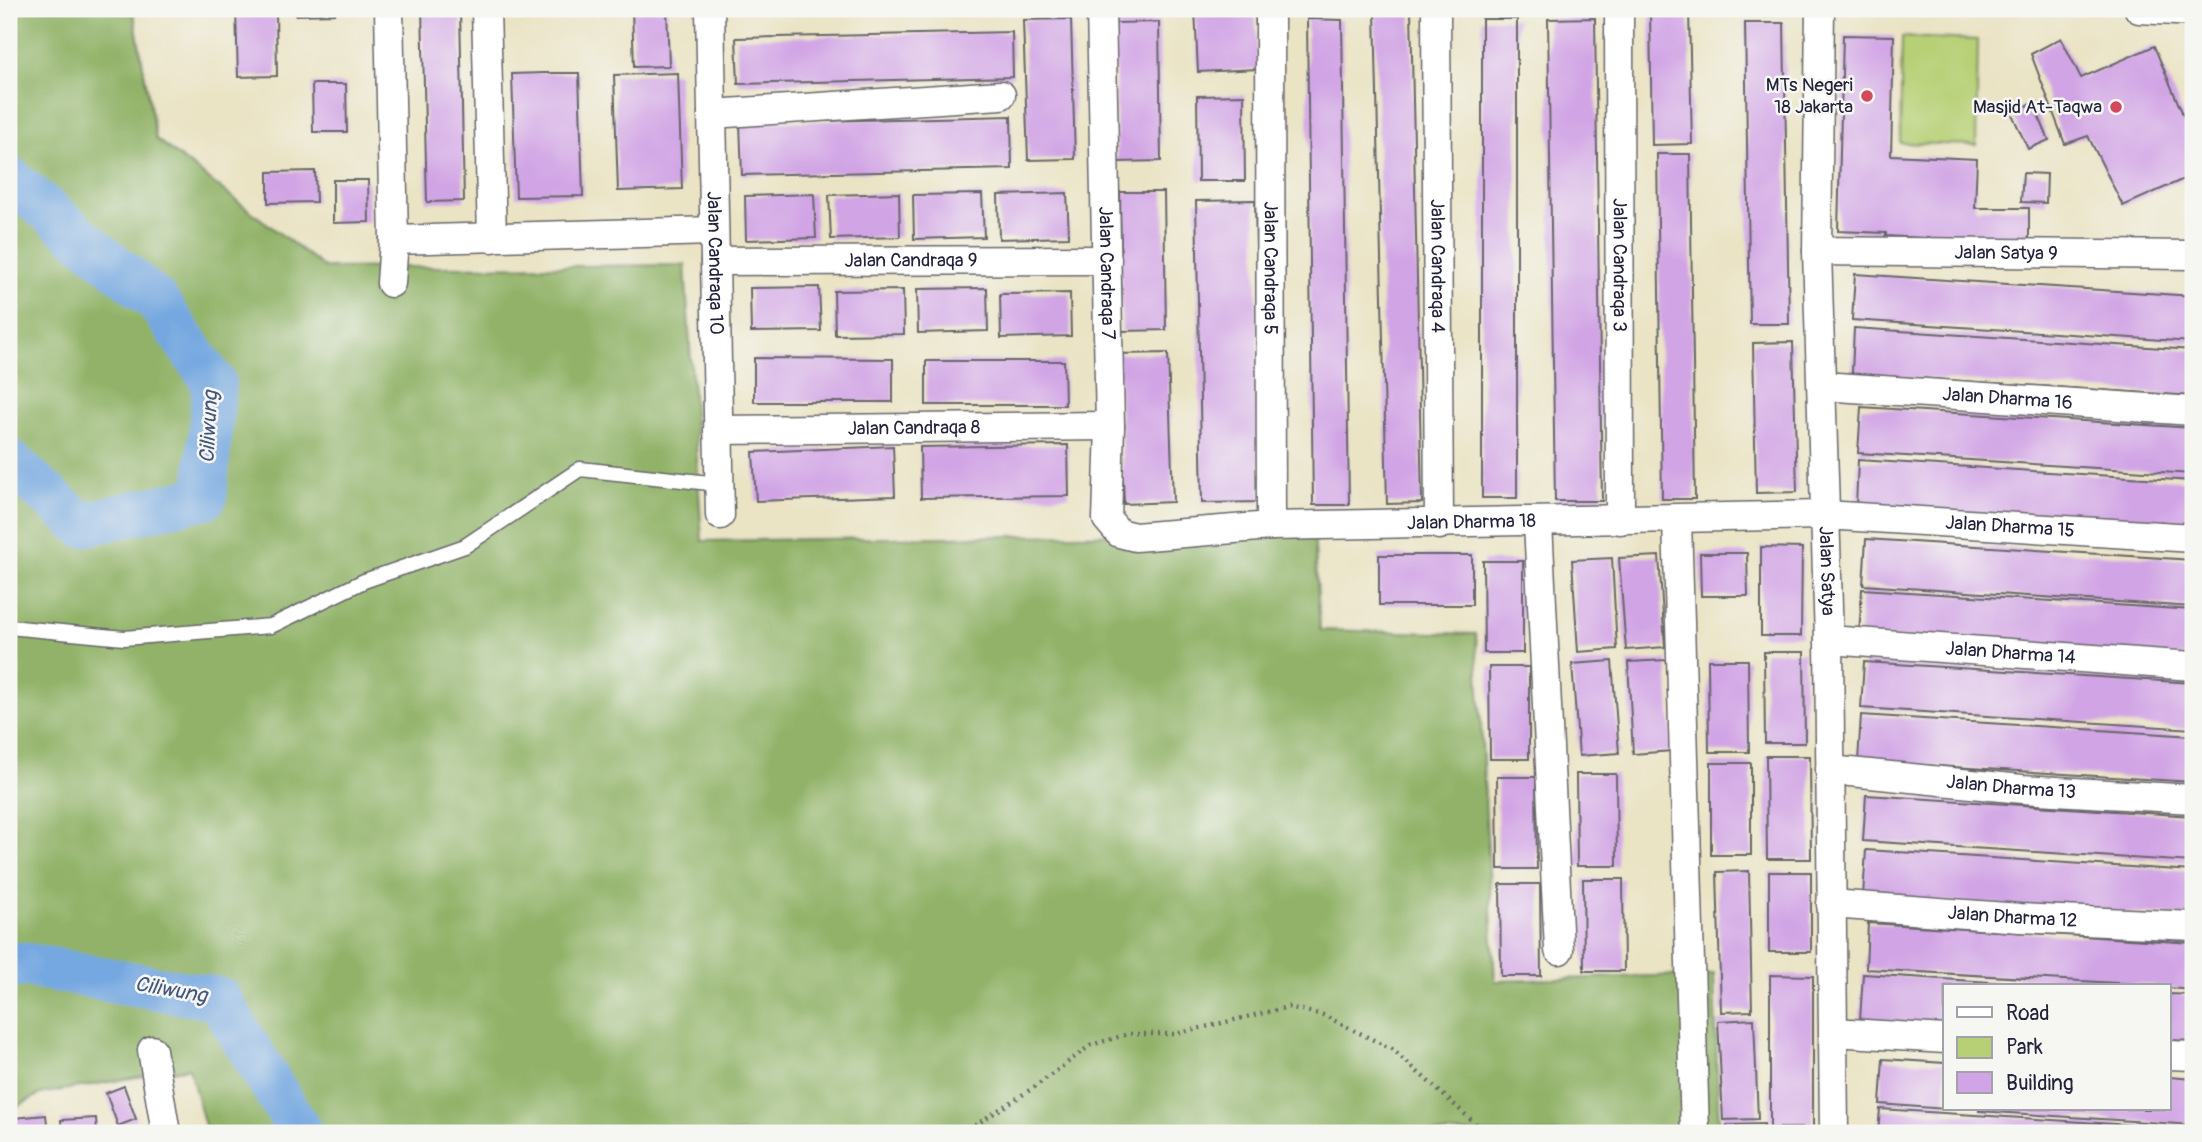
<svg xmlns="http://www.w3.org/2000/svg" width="2202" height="1142" viewBox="0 0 2202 1142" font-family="Pangolin,sans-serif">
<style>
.green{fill:#b7d076;stroke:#6c7958;stroke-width:2}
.forest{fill:#91b267;stroke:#5a6a51;stroke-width:2}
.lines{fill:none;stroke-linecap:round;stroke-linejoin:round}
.river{stroke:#75a7e0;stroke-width:44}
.building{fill:#d1a4e5}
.lane-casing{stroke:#68666b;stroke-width:17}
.street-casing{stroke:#68666b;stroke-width:31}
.path{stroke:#68666b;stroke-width:4.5;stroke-dasharray:2 5;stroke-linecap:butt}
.lane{stroke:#fff;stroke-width:14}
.street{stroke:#fff;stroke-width:28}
.poi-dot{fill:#d1495b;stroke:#f6f6f2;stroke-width:2.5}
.labels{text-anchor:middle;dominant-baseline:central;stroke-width:5;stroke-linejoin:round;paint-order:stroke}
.poi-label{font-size:19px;fill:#22223b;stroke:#f6f6f2;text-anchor:end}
.street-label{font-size:19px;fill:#22223b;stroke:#f6f6f2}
.water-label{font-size:21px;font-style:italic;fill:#43577d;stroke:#f6f6f2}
</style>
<rect width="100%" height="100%" fill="#f6f6f2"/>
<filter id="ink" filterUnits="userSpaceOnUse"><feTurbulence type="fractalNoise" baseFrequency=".0143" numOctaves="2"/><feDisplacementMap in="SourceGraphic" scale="14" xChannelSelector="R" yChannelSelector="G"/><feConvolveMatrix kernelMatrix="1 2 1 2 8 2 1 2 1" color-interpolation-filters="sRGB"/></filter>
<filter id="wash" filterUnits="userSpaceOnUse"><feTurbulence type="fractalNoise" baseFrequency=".00686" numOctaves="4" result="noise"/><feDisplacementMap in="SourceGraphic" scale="28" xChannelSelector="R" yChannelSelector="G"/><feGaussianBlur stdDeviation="1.57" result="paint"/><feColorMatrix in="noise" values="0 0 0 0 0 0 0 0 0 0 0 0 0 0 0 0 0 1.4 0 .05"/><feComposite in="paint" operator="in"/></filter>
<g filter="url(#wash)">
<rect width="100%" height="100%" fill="#eae3c4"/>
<polygon class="green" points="1902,37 1978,40 1976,145 1900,143"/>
<polygon class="forest" points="9,9 133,9 156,139 325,268 685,265 702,541 1314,531 1320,630 1476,634 1495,981 1714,974 1719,1133 207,1133 189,1068 40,1094 9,1111"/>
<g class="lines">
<g class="river">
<polyline points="9,178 156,300 214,383 205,497 82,525 9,461"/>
<polyline points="9,968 21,964 219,999 301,1133"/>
</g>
</g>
<g id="blocks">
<g class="building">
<polygon points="236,9 276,9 277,76 238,77"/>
<polygon points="296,9 334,9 335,14 296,15"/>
<polygon points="422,9 460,9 464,201 427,202"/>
<polygon points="504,9 582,9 582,15 504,17"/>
<polygon points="632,9 667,9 669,66 634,67"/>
<polygon points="1195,9 1255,9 1258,69 1198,72"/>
<polygon points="1411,10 1422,503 1387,504 1375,11"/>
<polygon points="1650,10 1689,10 1692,144 1652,145"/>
<polygon points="1595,18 1602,501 1555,501 1548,19"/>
<polygon points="1071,19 1075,159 1028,160 1023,20"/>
<polygon points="1307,19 1342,20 1349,505 1313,505"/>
<rect x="1482" y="19" width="35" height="479"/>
<polygon points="1159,22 1161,161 1117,162 1115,23"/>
<polygon points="1745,23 1784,23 1789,324 1750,324"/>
<polygon points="1012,32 1013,77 738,84 736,38"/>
<polygon points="1843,35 1894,36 1891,155 1977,159 1975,208 2029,208 2029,243 1920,242 1920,238 1886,236 1886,233 1838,231"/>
<polygon points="2061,38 2081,78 2154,46 2193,138 2193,175 2123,206 2088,136 2065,144 2031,54"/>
<polygon points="544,73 579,73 583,196 516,197 512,74"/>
<polygon points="678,73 682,189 618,191 614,75"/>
<polygon points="312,84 346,84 347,132 313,132"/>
<polygon points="1244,95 1245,181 1198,181 1197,96"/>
<polygon points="2033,103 2049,140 2028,149 2011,112"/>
<polygon points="1011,116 1012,169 742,175 740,123"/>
<polygon points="1657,154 1690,154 1695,499 1662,499"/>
<polygon points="315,171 316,202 268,203 268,172"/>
<polygon points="2023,173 2047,174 2046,203 2021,202"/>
<polygon points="333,180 368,180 369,222 333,223"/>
<polygon points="1120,192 1164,192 1166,330 1122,331"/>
<polygon points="899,193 900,237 831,239 829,195"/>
<polygon points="1067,193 1069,237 999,239 998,195"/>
<polygon points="814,194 816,238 746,240 745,196"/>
<polygon points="982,194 984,237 914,239 913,195"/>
<polygon points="1255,200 1261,502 1202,503 1196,201"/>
<polygon points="1855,274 2193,296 2193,342 1852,320"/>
<polygon points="819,287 821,331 751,332 750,288"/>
<polygon points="987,288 988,331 918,333 917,289"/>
<polygon points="903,290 904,334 835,335 834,291"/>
<polygon points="1070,293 1071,336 1001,338 1000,294"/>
<polygon points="1854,328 2193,350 2193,396 1852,374"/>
<polygon points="1793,342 1797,492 1756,493 1753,343"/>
<polygon points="1168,353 1173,502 1124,504 1118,354"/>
<polygon points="754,358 893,359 893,402 754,402"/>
<polygon points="926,361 1064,361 1065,405 926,405"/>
<polygon points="1861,407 2193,428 2193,474 1858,453"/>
<polygon points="1068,445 1069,496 921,498 920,447"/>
<polygon points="893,446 895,496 756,501 753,452"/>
<polygon points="1858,460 2193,481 2193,527 1856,506"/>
<polygon points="1866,539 2193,560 2193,607 1863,585"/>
<polygon points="1761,547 1802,548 1801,636 1761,636"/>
<polygon points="1700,553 1747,553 1748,596 1701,596"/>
<rect x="1379" y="555" width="93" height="50"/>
<polygon points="1659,556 1665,647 1626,650 1619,558"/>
<polygon points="1612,558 1617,649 1578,652 1572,560"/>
<polygon points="1483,561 1523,561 1523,653 1484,653"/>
<polygon points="1862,589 2193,610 2193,657 1859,635"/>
<polygon points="1764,652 1804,652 1805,743 1765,743"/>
<polygon points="1667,660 1672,751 1633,754 1628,662"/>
<polygon points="1708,660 1748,660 1749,752 1709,752"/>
<polygon points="1612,661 1619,753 1579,756 1572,664"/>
<polygon points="1864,662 2193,683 2193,729 1861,708"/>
<polygon points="1489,667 1529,667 1529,759 1490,759"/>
<polygon points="1861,715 2193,736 2193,782 1858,761"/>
<polygon points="1766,756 1810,756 1811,859 1767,859"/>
<rect x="1711" y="763" width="40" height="92"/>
<polygon points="1576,774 1616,774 1617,866 1577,866"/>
<polygon points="1497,777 1536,777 1537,869 1498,869"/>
<polygon points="1866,795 2193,816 2193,862 1863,841"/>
<polygon points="1866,850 2193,871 2193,917 1863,896"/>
<polygon points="1749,871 1752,1011 1721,1012 1717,872"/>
<rect x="1769" y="872" width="42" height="80"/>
<polygon points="1583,879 1623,879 1624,971 1584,971"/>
<polygon points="1500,884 1540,884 1541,976 1501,976"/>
<polygon points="1868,923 2193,943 2193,990 2169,988 2169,986 1866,969"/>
<polygon points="1863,974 2021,984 2021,986 1945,986 1945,1026 1860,1020"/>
<polygon points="1770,975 1813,976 1813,1128 1770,1128"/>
<polygon points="2169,994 2193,995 2193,1041 2169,1040"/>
<polygon points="1754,1019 1758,1119 1723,1120 1718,1021"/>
<polygon points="1883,1059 1945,1063 1945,1109 1880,1104"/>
<polygon points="2169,1077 2193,1079 2193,1125 1979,1111 1979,1109 2169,1109"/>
<polygon points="124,1086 136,1119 118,1126 106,1093"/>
<polygon points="1880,1109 2193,1129 2193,1133 1878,1133"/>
<polygon points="46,1115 48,1133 16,1133 14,1118"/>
<polygon points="96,1118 97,1133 62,1133 61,1120"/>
<polygon points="1764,1124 1765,1133 1727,1133 1727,1125"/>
</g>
</g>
</g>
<g filter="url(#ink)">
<use href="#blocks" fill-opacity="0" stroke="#68666b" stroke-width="2"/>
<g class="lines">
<defs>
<polyline id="lane" points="9,627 124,638 271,626 364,581 465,546 580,469 719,484"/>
<g id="street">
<polyline points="389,9 394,240 391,283"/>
<polyline points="486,9 492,238"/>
<path id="s1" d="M710,9L720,515"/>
<path id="s2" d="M1101,9L1110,426L1107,519L1119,533L1135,537L1271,526L1825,515L2193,538"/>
<path id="s3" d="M1270,9L1271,526"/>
<path id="s4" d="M1436,9L1439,525"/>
<path id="s5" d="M1619,9L1620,520"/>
<path id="s6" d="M1820,9L1817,251L1829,640L1834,1133"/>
<polyline points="2139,9 2193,12"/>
<polyline points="712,114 1001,95"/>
<polyline points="394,240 714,231"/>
<path id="s7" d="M1817,251L2193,255"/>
<path id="s8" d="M715,261L1107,260"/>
<path id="s9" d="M1822,386L2193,411"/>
<path id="s10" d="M718,430L1110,426"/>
<polyline points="1677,520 1695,1133"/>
<polyline points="1538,523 1559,950"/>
<path id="s11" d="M1829,640L2193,666"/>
<path id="s12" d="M1830,770L2022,789L2193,799"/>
<path id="s13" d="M1831,904L2020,918L2193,926"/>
<polyline points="1834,1032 1945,1039"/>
<polyline points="152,1050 166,1133"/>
<polyline points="2169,1055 2193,1056"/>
</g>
</defs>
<use href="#lane" class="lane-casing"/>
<use href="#street" class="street-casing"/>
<polyline class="path" points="963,1133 1036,1086 1091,1045 1128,1034 1176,1034 1288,1007 1323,1015 1392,1049 1486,1133"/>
<use href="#lane" class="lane"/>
<use href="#street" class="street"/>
</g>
</g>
<g class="poi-dot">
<circle cx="1867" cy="96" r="7"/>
<circle cx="2116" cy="107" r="7"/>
</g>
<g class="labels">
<g class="poi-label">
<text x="1853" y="85">MTs Negeri<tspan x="1853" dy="22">18 Jakarta</tspan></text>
<text x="2102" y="107">Masjid At-Taqwa</text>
</g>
<g class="street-label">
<text stroke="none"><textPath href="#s7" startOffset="189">Jalan Satya 9</textPath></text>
<text stroke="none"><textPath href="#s8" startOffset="196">Jalan Candraqa 9</textPath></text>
<text stroke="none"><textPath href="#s1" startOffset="254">Jalan Candraqa 10</textPath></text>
<text stroke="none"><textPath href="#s5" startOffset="256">Jalan Candraqa 3</textPath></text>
<text stroke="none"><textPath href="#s3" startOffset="259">Jalan Candraqa 5</textPath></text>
<text stroke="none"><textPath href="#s4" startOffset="257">Jalan Candraqa 4</textPath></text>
<text stroke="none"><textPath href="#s2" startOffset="264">Jalan Candraqa 7</textPath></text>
<text stroke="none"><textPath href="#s9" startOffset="186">Jalan Dharma 16</textPath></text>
<text stroke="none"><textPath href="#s10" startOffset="196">Jalan Candraqa 8</textPath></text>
<text stroke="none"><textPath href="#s2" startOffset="882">Jalan Dharma 18</textPath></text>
<text stroke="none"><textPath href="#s2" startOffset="1421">Jalan Dharma 15</textPath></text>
<text stroke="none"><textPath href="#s6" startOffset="562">Jalan Satya</textPath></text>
<text stroke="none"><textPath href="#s11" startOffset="182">Jalan Dharma 14</textPath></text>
<text stroke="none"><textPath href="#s12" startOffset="182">Jalan Dharma 13</textPath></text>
<text stroke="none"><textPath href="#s13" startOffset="182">Jalan Dharma 12</textPath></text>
</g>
<g class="water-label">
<text transform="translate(209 427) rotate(-87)">Ciliwung</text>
<text transform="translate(171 990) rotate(10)">Ciliwung</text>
</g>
</g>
<rect width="2202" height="1142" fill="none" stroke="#f6f6f2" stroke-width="35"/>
<rect x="1943" y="984" width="228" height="126" fill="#f6f6f2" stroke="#a1a1a9" stroke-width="2"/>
<rect x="1957" y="1007" width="35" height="10" fill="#ffffff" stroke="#a1a1a9" stroke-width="2"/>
<text x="2006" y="1020" font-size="21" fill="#22223b">Road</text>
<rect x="1957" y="1037" width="35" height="21" fill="#b7d076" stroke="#a1a1a9" stroke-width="2"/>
<text x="2006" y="1054" font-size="21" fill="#22223b">Park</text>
<rect x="1957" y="1072" width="35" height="21" fill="#d1a4e5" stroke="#a1a1a9" stroke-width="2"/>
<text x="2006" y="1090" font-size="21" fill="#22223b">Building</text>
</svg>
